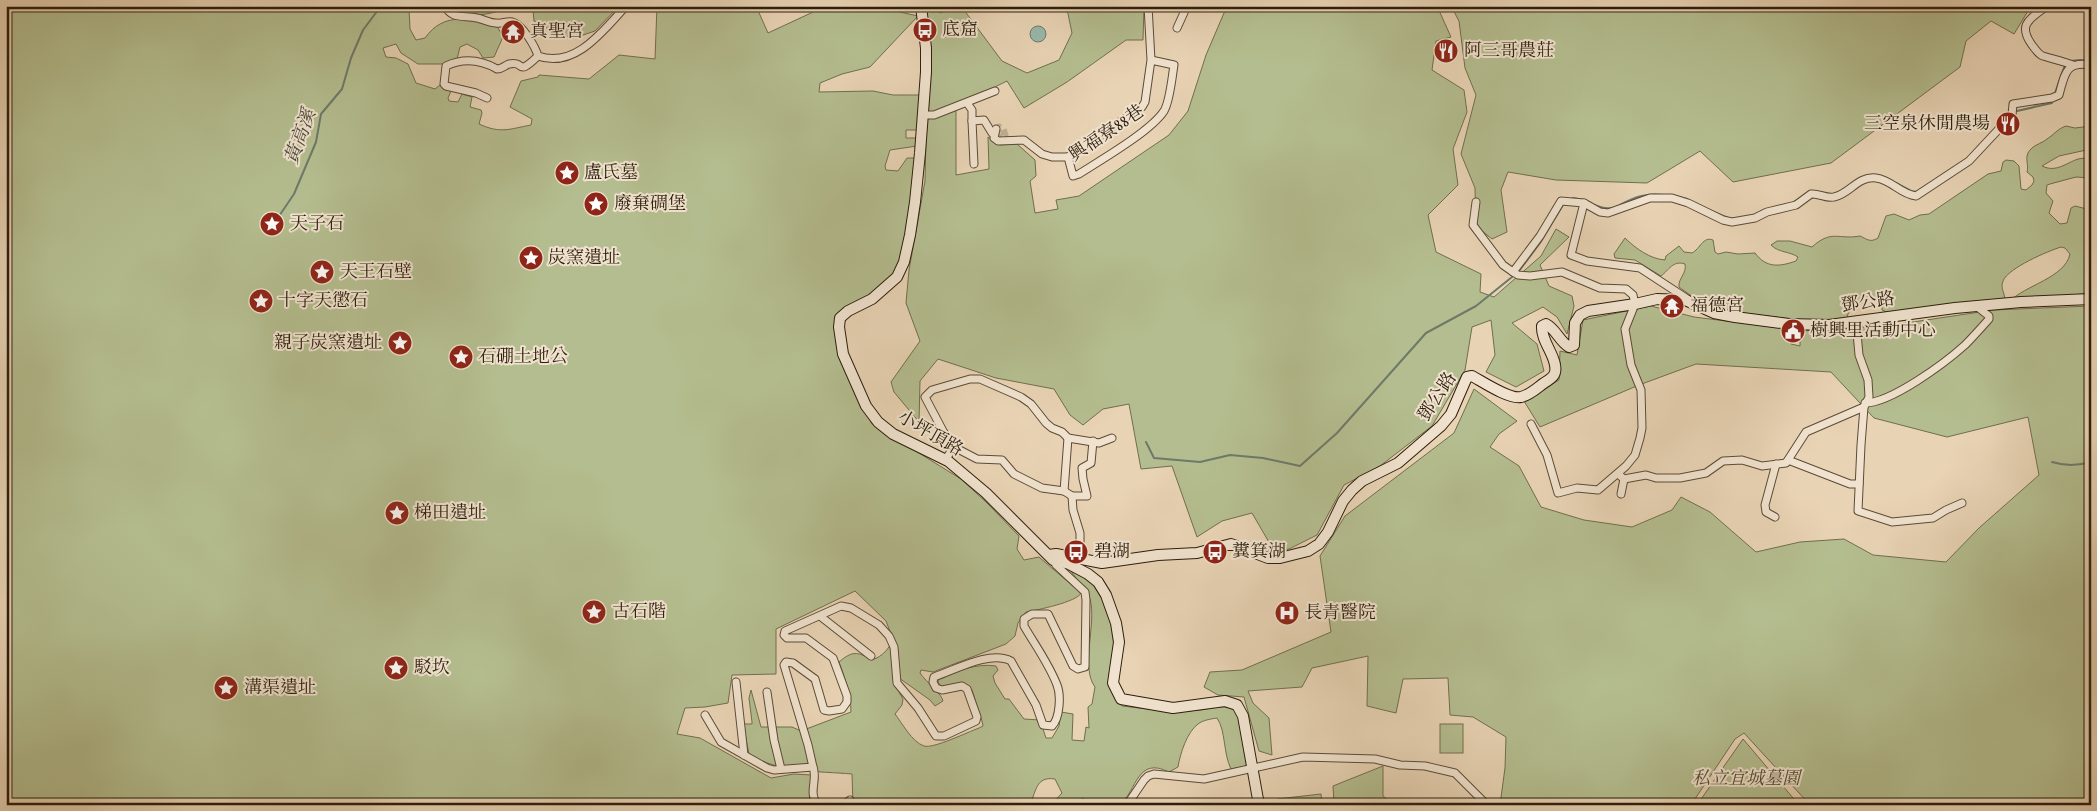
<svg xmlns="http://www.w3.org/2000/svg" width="2097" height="811" viewBox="0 0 2097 811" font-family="'IM FELL English','Noto Serif TC',serif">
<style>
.green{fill:#b4bd8f;stroke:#706e4e}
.water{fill:#98b8a9;stroke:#6d7a6a}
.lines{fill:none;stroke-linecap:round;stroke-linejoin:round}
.stream{stroke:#6d7a6a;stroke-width:2}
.street-tunnel{stroke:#c2af92;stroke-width:7;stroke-dasharray:7 3.5;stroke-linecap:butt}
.street-casing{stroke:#5b4b36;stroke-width:9}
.secondary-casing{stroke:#2c1e0c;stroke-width:12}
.street{stroke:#f0e2ce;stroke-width:7}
.secondary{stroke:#f0e2ce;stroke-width:10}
.labels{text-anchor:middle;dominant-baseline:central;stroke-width:4;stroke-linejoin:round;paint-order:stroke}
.poi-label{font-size:18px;fill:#2c1e0c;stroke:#f0e2ce;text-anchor:start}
.street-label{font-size:18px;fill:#2c1e0c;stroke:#f0e2ce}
.park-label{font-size:18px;font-style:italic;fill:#554e33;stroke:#f0e2ce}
.water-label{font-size:19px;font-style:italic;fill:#4c4c3b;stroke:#f0e2ce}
</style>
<rect width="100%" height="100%" fill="#e8d3b4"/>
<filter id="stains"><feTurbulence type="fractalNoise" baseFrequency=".004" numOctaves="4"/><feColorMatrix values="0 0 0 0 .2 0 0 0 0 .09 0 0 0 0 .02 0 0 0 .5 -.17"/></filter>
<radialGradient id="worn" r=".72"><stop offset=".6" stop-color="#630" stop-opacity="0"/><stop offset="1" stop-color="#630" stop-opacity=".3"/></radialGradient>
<g class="green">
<path d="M6,6H385L388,9L394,6H406L409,9L410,29L416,40L425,38C444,11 470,19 497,26L503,37L494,57L483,58L478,50L467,44L460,47L457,59L444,64H418L401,53L396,44L383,48L386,57L396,58L408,64L416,83L435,89L440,85H443L451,91L448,98L449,101L458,102L462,94L472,97L470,107L481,110L482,113L479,124C501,134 509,129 531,125L532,119L510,107L521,81L538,77L539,75L589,79L619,55L655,59L657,6H756L768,33L826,6H887L886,9L918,16L870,67L842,74L820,83L819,92L873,91L893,95H920L918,130H906V138H918L917,146L890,150L885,166L886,170L898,171L907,158H915L914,196L898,268L887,282L839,317L858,397L872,424L961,479L987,503L1019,536L1017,549L1024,560L1039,557L1081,593C1077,602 1037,610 1026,612L1018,623L1015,636L1006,644L933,672L921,670L920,673C926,682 942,694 943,701L935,706L930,700L899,678L894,683L903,699L902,705L895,714C902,723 912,742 924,746C933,749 968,732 979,728L983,726L982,721L972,690L959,684L942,687L938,682L939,678C958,671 976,663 996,666L998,670L993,676L995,683L1005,699H1009L1024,719L1040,720L1046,738H1052L1059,726L1061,712L1073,714L1072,740L1084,741L1086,727L1089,728L1088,707L1092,704L1095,687C1080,667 1097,623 1090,599C1087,588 1077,581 1071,571L1072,569C1121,587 1116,657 1116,700L1122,706C1149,709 1173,713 1200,710C1210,709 1230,702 1237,713C1244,724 1245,752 1247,766L1231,769C1223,753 1226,731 1217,718C1211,719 1203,720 1198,724C1187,732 1180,754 1178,767L1169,772C1137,756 1137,790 1120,805H1096L1082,798L1081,805H1044L1053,803L1062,793L1055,779C1036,776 1036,791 1030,805H853L852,774C818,771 778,773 749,754L743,724H752V722L749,698L751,690L761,727H792L801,731L851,712C851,695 845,678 839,662C852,651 857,651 872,660C883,656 889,649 893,639L886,621L855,591L776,629V674L732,675L728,703L705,707L685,708L677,734L700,738L771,778L794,774L811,775L813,805H6Z"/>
<path d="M451,6H512C494,14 468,21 451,6Z"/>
<polygon points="526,6 619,6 595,31 583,35 563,37 534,21 533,10"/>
<polygon points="926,6 934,6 940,13 961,6 1002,61 1027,73 1059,60 1072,33 1067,9 1072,6 1144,6 1143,40 1126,40 1067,82 1024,108 1007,81 956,106 956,175 989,169 988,137 1000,145 1017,144 1035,160 1036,176 1030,181 1035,213 1058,209 1056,200 1079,196 1169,135 1188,111 1206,55 1227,6 1437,6 1451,37 1436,41 1432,70 1464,90 1467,112 1453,149 1458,185 1428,215 1436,252 1481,274 1480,292 1494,297 1541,256 1556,229 1569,237 1540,265 1549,286 1572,296 1574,306 1567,334 1557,317 1543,307 1512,323 1537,344 1544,371 1516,387 1486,372 1495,355 1491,320 1472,327 1465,370 1432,426 1380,466 1344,485 1317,535 1289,549 1269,552 1270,544 1252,513 1222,521 1197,537 1172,466 1141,469 1129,404 1103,409 1083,425 1070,415 1054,389 996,378 938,359 920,381 919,422 894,392 891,382 920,341 906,303 909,270 925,181 926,138 931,64"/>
<polygon points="1451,6 2031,6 2014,34 1991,21 1966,41 1960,67 1831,163 1733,182 1700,151 1647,183 1556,180 1508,172 1501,190 1507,232 1492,239 1476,226 1475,188 1461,154 1476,95 1465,68 1459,21"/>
<path d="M2066,126L2075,128L2091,126V149L2059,156L2042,166C2056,173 2066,163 2078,159C2082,158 2087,158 2091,157V178L2076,177L2050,184L2047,185L2046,193L2053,201L2049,213L2060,224L2067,223L2071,208L2075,206L2091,210V293L2009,302C2025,285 2065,278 2070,254L2065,248L2061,247C2048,251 2008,268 2003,281C2000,289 2005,293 2005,300L1889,313L1882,310V301C1873,298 1852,304 1848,314C1847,317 1847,319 1845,321H1807L1719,310L1690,295L1679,287C1678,278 1687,274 1685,264C1673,260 1669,270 1661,276L1635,260L1615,258L1614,254L1625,238C1635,248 1650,259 1665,260L1666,256L1679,246L1684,252L1692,253C1700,249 1703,236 1713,240L1715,252L1718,254L1726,252L1738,254L1755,253C1766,268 1779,267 1796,261L1798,257C1789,251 1779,253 1771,245L1777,241H1790L1812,247C1832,229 1838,240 1860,236C1867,239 1870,243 1878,238L1886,216L1894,214L1909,220L1920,215L1929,214L1988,174L2001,171L2003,162L2006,160L2014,161L2019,166L2021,189L2026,190L2032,185L2034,181L2033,177L2027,172C2029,165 2025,159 2028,153C2032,145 2041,144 2047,139C2055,134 2057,129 2066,126Z"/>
<polygon points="1651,306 1694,317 1790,329 1791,344 1800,346 1800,331 1886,326 1993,310 2091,306 2091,805 1810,805 1744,733 1735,739 1691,805 1500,805 1505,768 1506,737 1473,717 1450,715 1448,678 1403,679 1396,713 1367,706 1368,656 1312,668 1302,687 1248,691 1253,703 1269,718 1272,755 1259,751 1244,697 1218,695 1204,687 1210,672 1242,670 1331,632 1320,556 1345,516 1454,433 1474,389 1517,421 1499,434 1490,447 1519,466 1541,507 1584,520 1632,527 1672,510 1681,497 1710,512 1756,552 1800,542 1844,539 1873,555 1946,562 1979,528 2039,475 2028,417 1947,437 1874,418 1831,372 1696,364 1639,385 1540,427 1524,401 1559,380 1560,351 1577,355 1583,320"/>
<rect x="1440" y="724" width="23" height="29"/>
<polygon points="1743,739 1799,805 1697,805"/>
<polygon points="1383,766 1383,796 1394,805 1334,803 1333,786"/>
<polygon points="1321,794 1322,805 1278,805 1277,799"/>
</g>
<circle class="water" cx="1038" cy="34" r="8"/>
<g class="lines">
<g class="stream">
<polyline points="2071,61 2080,60 2089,61"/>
<polyline points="2055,93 2065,65"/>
<polyline points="2017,111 2052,103"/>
<polyline points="1896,183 1911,191 1917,192"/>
<polyline points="1844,189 1859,179"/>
<polyline points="1675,196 1687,199"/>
<path d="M1573,198C1586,199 1598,210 1611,208"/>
<polyline points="1792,203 1801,198"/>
<path d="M1620,205C1635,197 1645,193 1663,195"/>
<polyline points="1707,209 1728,218"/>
<polyline points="1752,216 1766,209"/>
<polyline points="273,225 294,194 316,142 321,114 342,89 351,58 363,30 381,6"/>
<polyline points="1519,271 1540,243 1563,205"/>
<polyline points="1146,442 1154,458 1200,462 1230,455 1263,458 1300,466 1337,433 1426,333 1476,306 1512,277"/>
<path d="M2052,462C2065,466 2077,466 2091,462"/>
</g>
<polyline class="street-tunnel" points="995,135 1001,138 1005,135 1003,129 999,127 996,129"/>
<defs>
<g id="street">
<path d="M445,6C452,20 464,15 477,18C483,19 489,23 496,23C501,24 507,21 512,22C522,24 535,46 538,56C575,69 603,31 626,6"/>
<path d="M1148,6L1151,60L1145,102L1142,107L1068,157L1073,176L1079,174C1101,160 1151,131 1164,111C1170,101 1172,77 1174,65L1151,60"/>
<path d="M2047,6C2030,19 2017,24 2032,45C2035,49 2039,55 2043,56C2053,59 2063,61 2073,65"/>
<polyline points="1177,28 1187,6"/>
<path d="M487,98L476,93L446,86L444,84L446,66C463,58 481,60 497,69C502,69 504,66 509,64C526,60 515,78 538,56"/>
<polyline points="967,103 972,110 972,121"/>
<polyline points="923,115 934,115 995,91"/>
<polyline points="996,129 994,138 998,141 1024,140 1042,154 1052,157 1068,157"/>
<polyline points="974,164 972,121 984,120 992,133"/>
<path d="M1476,202L1473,225L1503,265L1513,272L1540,236L1561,201L1584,203L1600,212L1608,213L1650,198H1672L1688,203L1723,220L1732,222L1755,218L1767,212L1796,205L1811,194C1819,193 1826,199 1834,197C1850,194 1857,176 1876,178C1892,180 1900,194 1916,196L1969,161L2012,115L2013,104L2052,98L2059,95C2065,74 2065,61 2091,65"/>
<polyline points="1584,203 1571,255 1587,261 1640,268 1689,300"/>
<polyline points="1513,272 1518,275 1530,276 1562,272 1600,288 1626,289 1633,295 1635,304 1625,329 1631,365 1641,390 1642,428 1640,438 1635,455 1626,466 1598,490 1577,488 1558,493 1547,455 1531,424"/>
<path d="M1865,403C1891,403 1945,363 1965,345C1973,337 1981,328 1989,319V316L1976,306"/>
<polyline points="1864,407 1861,445 1858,511 1892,522 1933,518 1946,510 1962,503"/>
<polyline points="954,447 977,459 1002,460 1014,474 1042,488 1064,491 1072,496 1087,496 1083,479 1082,468 1091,463 1093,441"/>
<polyline points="945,460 954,447 943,431 925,397 932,390 970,379 980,379 1021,397 1031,404 1046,423 1052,428 1062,432 1068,438 1099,443 1112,438"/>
<polyline points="1788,460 1850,484 1859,484"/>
<polyline points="1618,474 1624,479 1646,475 1656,478 1680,478 1706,473 1723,461 1742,460 1762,466 1786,463 1806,432 1864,407 1869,397 1868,380 1859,355 1856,322"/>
<polyline points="1064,491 1068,438"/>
<polyline points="1621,494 1624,479"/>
<polyline points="1072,496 1073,510 1080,533 1080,559"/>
<polyline points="1775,517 1766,512 1765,505 1776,464"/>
<polyline points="820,616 871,656"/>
<polyline points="736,682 744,755"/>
<polyline points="767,692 774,740 781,769"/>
<path d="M705,715L721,742L767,768L774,770L813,767L808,745L784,665L786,662L793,663L815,679L824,710L829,711L842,709L847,702V696L833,658L806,638H787L784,635L785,631L841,606L851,608L879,625L889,636L894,647L897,683L918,708L936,736H944L976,721L977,717L967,689L962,686L942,690L936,688L933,682L934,677C955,670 990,650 1011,661L1036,705L1043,725L1052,726C1060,718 1061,695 1057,685C1049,664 1035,645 1024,626V619L1032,614H1048L1073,666L1078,669L1085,667L1086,600L1085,592L1056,565L1053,560"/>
<path d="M813,767C818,780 808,791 817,805"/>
<polyline points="843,805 850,800"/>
<polyline points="1127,805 1144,780 1148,776 1154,774 1204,779 1303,757 1375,759 1400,765 1425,766 1455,773 1487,805"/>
</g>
<g id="secondary">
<polyline points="921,6 926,48 926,72 920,153 915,202 910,235 904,262 897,277 872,299 848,311 840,318 839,327 843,354 866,406 878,422 893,434 948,461 986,493 1053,560 1069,564 1088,574 1098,582 1106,595 1116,623 1119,642 1113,683 1121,699 1173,708 1225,701 1237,705 1243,716 1259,805"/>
<path d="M1049,555L1056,554L1102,563L1158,555L1197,553L1231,544L1268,558H1280L1308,551L1319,544L1328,532L1343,501L1352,490L1362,481L1398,463L1441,426L1451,414L1467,377L1472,376C1483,382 1510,400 1521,397C1530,395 1537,388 1544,383C1552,378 1557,375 1555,365C1553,352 1541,340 1542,326L1546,324C1556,329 1559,341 1569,347L1574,345L1575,323L1580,315L1588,311L1635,304L1657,299L1685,300L1714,313L1735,317L1789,324L1829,325L1955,308L2021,302L2091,299"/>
</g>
</defs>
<use href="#street" class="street-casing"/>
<use href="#secondary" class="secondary-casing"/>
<use href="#street" class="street"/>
<use href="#secondary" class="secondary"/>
</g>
<defs>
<symbol id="bus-disc" viewBox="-11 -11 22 22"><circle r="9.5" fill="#8f2418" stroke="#f0e2ce"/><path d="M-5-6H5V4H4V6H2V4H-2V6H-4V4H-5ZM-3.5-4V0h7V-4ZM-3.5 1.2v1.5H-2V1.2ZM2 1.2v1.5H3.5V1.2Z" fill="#fff"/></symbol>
<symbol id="temple-disc" viewBox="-11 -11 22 22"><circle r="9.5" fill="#8f2418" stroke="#f0e2ce"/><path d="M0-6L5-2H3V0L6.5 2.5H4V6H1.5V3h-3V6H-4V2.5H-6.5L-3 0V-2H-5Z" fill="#fff"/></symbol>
<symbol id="restaurant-disc" viewBox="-11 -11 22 22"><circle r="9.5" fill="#8f2418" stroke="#f0e2ce"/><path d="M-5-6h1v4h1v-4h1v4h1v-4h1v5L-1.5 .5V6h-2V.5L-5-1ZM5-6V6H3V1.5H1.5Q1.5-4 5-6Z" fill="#fff"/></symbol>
<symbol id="sight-disc" viewBox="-11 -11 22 22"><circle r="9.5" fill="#8f2418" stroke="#f0e2ce"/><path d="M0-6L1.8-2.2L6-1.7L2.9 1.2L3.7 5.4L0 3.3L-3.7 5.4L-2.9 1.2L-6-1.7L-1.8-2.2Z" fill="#fff"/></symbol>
<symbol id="civic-disc" viewBox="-11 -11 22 22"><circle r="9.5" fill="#8f2418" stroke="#f0e2ce"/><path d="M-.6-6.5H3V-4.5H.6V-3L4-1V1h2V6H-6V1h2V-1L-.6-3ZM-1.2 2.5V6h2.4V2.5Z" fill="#fff"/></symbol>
<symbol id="hospital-disc" viewBox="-11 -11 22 22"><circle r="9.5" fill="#8f2418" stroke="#f0e2ce"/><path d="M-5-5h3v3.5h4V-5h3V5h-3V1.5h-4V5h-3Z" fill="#fff"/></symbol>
</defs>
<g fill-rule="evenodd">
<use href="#bus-disc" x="911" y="16" width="28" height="28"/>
<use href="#temple-disc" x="499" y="18" width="28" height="28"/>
<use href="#restaurant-disc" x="1432" y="37" width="28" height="28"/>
<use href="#restaurant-disc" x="1994" y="110" width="28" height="28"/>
<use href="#sight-disc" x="553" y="159" width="28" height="28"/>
<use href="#sight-disc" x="582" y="190" width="28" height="28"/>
<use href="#sight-disc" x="258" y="210" width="28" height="28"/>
<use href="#sight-disc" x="517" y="244" width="28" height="28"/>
<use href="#sight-disc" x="308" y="258" width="28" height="28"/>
<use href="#sight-disc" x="247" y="287" width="28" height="28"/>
<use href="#temple-disc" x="1658" y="292" width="28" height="28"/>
<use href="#civic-disc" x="1779" y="317" width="28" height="28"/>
<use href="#sight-disc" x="386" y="329" width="28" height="28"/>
<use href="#sight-disc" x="447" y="343" width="28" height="28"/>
<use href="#sight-disc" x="383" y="499" width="28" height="28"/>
<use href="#bus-disc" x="1062" y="538" width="28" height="28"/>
<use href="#bus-disc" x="1201" y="538" width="28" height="28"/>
<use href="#sight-disc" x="580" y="598" width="28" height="28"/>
<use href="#hospital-disc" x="1273" y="599" width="28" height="28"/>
<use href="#sight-disc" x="382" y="654" width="28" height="28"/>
<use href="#sight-disc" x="212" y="674" width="28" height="28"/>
</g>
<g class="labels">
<g class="poi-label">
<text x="942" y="30">底窟</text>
<text x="530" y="32">真聖宮</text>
<text x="1464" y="51">阿三哥農莊</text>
<text x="1990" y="124" text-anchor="end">三空泉休閒農場</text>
<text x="584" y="173">盧氏墓</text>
<text x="614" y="204">廢棄碉堡</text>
<text x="290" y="224">天子石</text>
<text x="548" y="258">炭窯遺址</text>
<text x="340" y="272">天王石壁</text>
<text x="278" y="301">十字天懲石</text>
<text x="1690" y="306">福德宮</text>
<text x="1810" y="331">樹興里活動中心</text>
<text x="382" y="343" text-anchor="end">親子炭窯遺址</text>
<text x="478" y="357">石硼土地公</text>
<text x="414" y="513">梯田遺址</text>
<text x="1094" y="552">碧湖</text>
<text x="1232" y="552">糞箕湖</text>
<text x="612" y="612">古石階</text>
<text x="1304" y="613">長青醫院</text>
<text x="414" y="668">駁坎</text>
<text x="244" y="688">溝渠遺址</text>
</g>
<g class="street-label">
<text transform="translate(1107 134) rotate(-34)">興福寮88巷</text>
<text transform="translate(1868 303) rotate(-8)">鄧公路</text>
<text transform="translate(1438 397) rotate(-57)">鄧公路</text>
<text transform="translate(930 434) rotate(30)">小坪頂路</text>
</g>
<g class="park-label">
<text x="1746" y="779">私立宜城墓園</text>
</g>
<g class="water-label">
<text transform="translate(301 137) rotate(-70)">黃高溪</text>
</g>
</g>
<rect width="2097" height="811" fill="none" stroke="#e8d3b4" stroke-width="25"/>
<rect x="8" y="8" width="2082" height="796" fill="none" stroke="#2c1e0c" stroke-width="2.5"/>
<rect x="12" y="12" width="2072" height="786" fill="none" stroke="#2c1e0c"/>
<rect width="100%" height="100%" filter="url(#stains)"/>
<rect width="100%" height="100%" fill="url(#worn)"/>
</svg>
